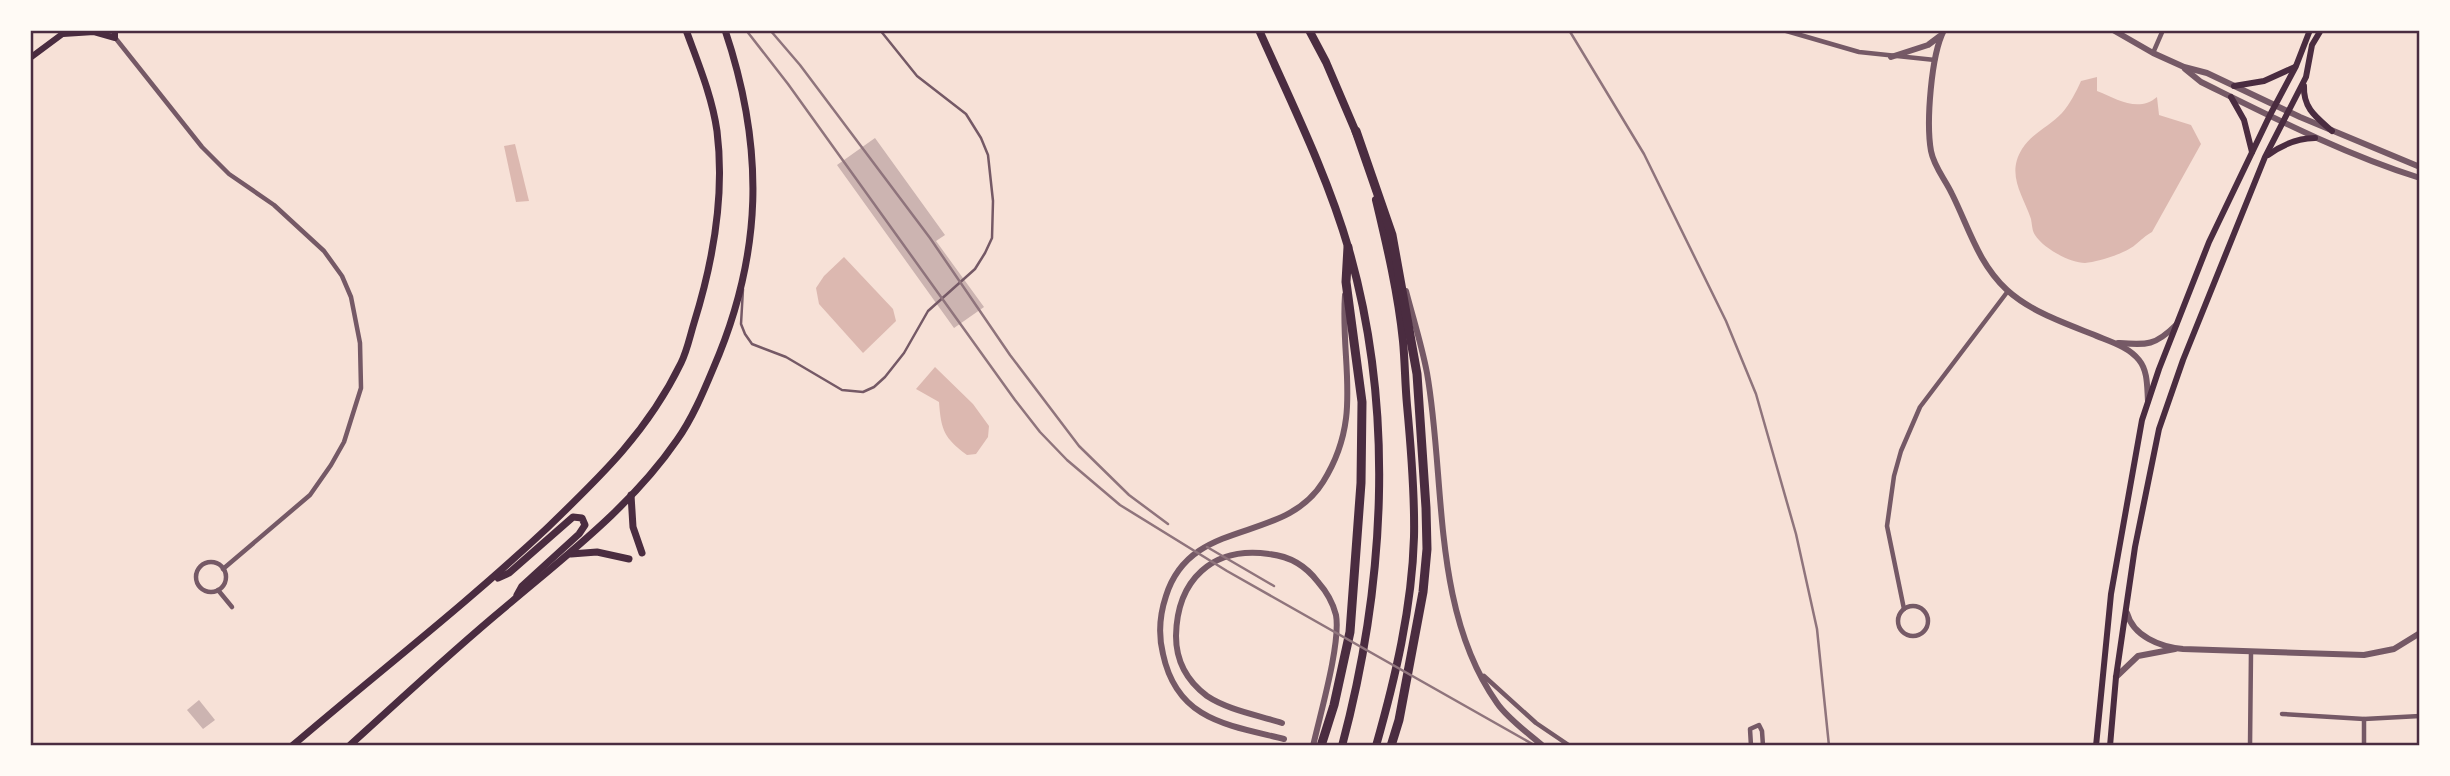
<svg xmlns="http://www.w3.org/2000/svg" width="2450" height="776" viewBox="0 0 2450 776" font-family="Commissioner,sans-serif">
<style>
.water{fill:#dcb8b0}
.building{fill:#ccb4b1}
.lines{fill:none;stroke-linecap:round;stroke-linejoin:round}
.service{stroke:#755966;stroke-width:2.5}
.minor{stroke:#755966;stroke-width:4.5}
.tertiary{stroke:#755966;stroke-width:6}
.secondary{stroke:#4a2c40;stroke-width:6}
.primary{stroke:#4a2c40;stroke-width:7}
.trunk{stroke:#4a2c40;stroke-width:8}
.motorway{stroke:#4a2c40;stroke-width:9}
.rail{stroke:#8f747c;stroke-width:2.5}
.neatline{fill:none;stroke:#4a2c40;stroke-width:2.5}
</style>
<rect width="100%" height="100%" fill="#f7e1d7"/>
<g class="water">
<path d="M2097,77V91C2117,99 2138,113 2157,97L2159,115L2191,125L2201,144L2152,232C2145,236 2141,240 2135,245C2126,253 2098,262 2085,263C2070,263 2043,248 2035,235C2032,231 2032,224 2031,219C2023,195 2006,175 2022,149C2032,133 2050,126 2062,113C2070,104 2076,92 2081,81Z"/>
<polygon points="515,144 529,201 516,202 504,146"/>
<polygon points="844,257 893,309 896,321 863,353 819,304 816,288 824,276"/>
<path d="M935,367L973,404L989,426L988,437L976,454L967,455C944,438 941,430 939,402L916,389Z"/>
</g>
<g class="building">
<polygon points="875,138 945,235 936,241 984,307 954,328 837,165"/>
<polygon points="199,700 215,720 203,729 187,710"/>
</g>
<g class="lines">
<polyline class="service" points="743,289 741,324 745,334 752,344 786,357 842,390 863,392 874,387 885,377 904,353 928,311 975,269 985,253 992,238 993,201 988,155 981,138 966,114 917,76 880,30"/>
<g class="minor">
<polyline points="109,30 202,147 229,174 274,205 324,251 342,276 351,297 360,343 361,388 344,442 331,465 310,495 223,569"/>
<polyline points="1783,30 1859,52 1935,60"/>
<polyline points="2153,53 2163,30"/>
<circle cx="211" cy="577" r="15"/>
<polyline points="218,590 232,607"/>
<circle cx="1913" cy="621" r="15"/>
<polyline points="1904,609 1887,526 1894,476 1901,451 1920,407 2008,291"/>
<polyline points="1484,676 1536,723 1570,746"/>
<polyline points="2282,714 2364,719 2420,716"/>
<polyline points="2364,719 2364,746"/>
<polyline points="1751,746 1750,729 1759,725 1762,731 1763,746"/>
<polyline points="2250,746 2251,652"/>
</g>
<g class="tertiary">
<path d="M1944,30C1931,55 1926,123 1931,151C1934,167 1945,179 1952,194C1969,228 1978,263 2007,290C2030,311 2064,323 2092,334C2108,341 2128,346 2139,360C2148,371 2147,387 2148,401"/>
<polyline points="2113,30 2153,53 2184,67 2207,73 2300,117 2420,167"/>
<polyline points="1891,57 1928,45 1940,36"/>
<path d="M2185,69L2201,82C2272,117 2344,154 2420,178"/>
<path d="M1406,291C1413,318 1422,346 1427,373C1446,480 1431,610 1497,703C1508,719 1528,733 1543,746"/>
<path d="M2118,343C2147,345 2155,346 2176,325"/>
<path d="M2127,613C2133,636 2160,647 2183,649L2364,655L2394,649L2420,633"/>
<polyline points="2116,677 2138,656 2175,649"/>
<path d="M1282,723C1258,715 1228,710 1207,696C1187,681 1176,661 1176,636C1177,580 1212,546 1269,554C1289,556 1306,566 1318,582C1326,591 1333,603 1336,615C1341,643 1320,715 1313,746"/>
<path d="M1284,739C1227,725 1177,720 1163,654C1158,634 1160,614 1166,596C1191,516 1284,545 1323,482C1364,417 1340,364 1345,295"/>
</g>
<g class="secondary">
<polyline points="63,34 94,32 115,38 115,30"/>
<polyline points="30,58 65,32"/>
<polyline points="2234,86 2264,81 2295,67"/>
<path d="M2304,86C2303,108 2316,117 2332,131"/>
<polyline points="2231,97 2244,120 2252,152"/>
<path d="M2268,155C2282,145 2297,138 2315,138"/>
<polyline points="2096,746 2111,594 2142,420 2159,369 2209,242 2270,115 2296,66 2310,30"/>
<polyline points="2110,746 2116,677 2135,547 2159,429 2183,360 2265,157 2306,77 2312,45 2321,30"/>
</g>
<g class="primary">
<polyline points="631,495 633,527 642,553"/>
<polyline points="571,554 597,552 629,559"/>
<polyline points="498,578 509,573 573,517 582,518 585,525 579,534 522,586 517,595"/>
<path d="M292,746C376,674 464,606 545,530C599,478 647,433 681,363C687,351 690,336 694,323C713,262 725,195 717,131C712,96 698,63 686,30"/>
<path d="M349,746C400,700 450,653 503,609C564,557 631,507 677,440C692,419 703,393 713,369C763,254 765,149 725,30"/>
</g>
<g class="trunk">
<path d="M1259,30C1291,102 1327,174 1349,250C1395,411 1385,585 1342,746"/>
<polyline points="1309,30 1326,62 1358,137"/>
<path d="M1376,746C1395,679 1412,608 1414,537C1415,493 1411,448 1407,405C1405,383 1405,362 1403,341C1398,293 1387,246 1376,200"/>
</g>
<g class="motorway">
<polyline points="1356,131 1392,235 1417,374 1426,508 1427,549 1423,592 1399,720 1391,746"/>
<polyline points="1321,746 1334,705 1350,632 1361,483 1362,402 1346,282 1348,247"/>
</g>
<g class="rail">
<polyline points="746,30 788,84 1015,400 1040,432 1067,460 1120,505 1227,571 1536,746"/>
<polyline points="770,30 800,65 930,238 1010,355 1079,446 1129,495 1168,524"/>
<polyline points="1569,30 1644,154 1726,321 1756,394 1796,534 1817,629 1829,746"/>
<polyline points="1207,547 1274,586"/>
</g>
</g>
<rect width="2450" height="776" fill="none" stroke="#fffaf5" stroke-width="63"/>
<rect x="32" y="32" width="2386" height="712" class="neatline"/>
</svg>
